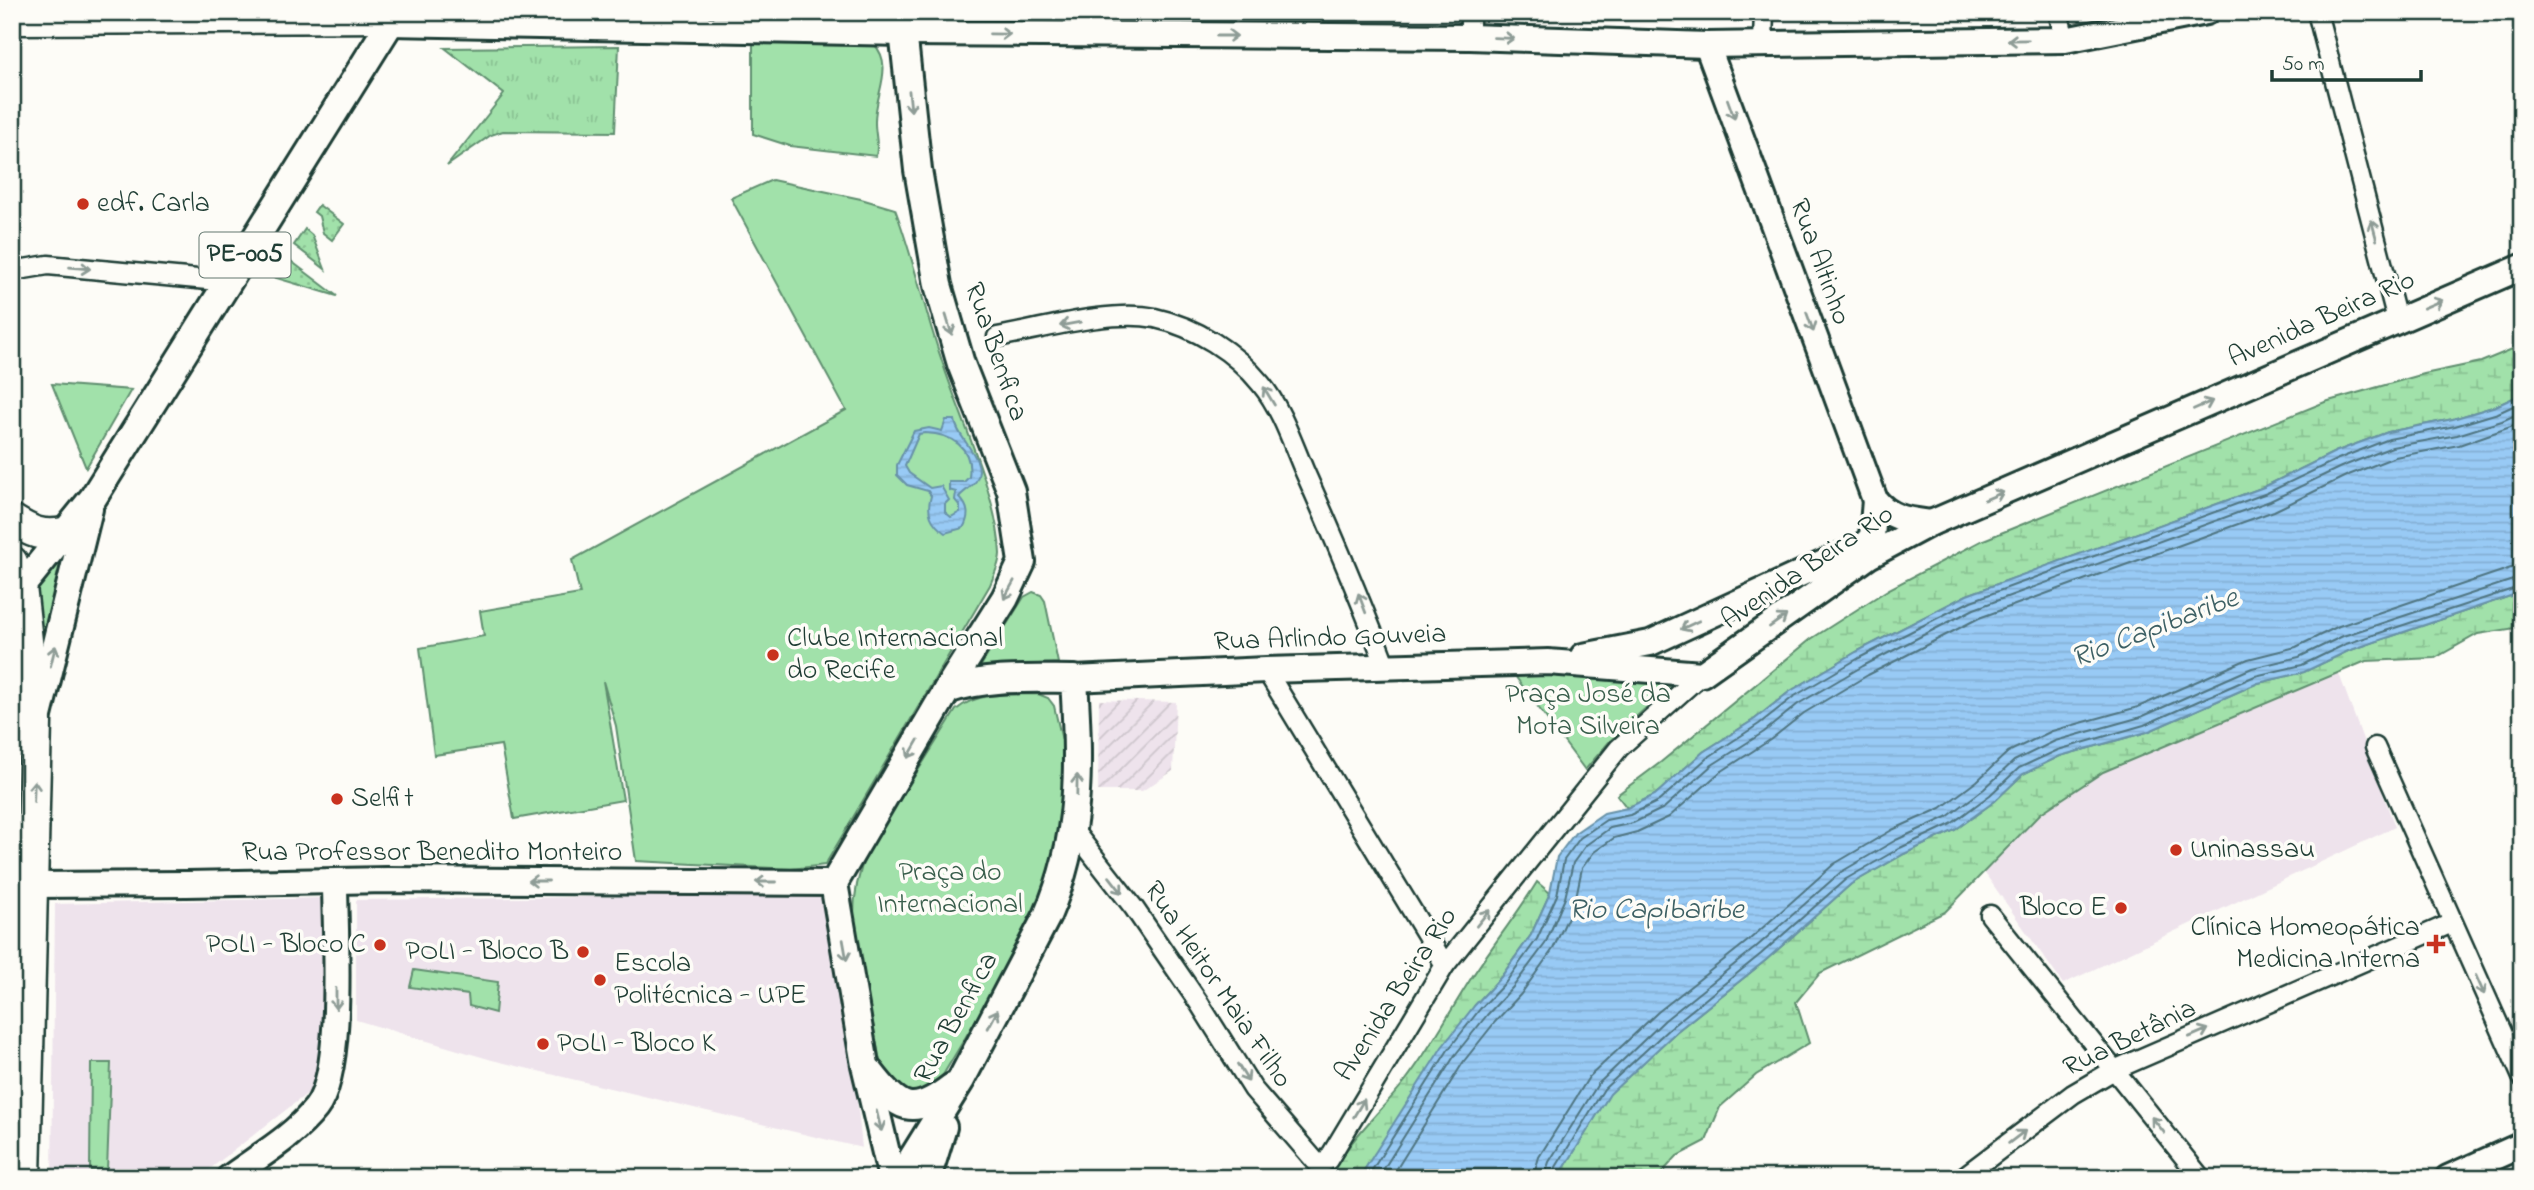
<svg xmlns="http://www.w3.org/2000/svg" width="2534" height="1190" viewBox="0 0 2534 1190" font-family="'Indie Flower',sans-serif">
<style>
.built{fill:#eee3ec}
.industrial{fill:url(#industrial-furrows)}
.grass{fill:url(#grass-tufts);stroke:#608f6f;stroke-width:2}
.wetland{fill:url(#wetland-marsh);stroke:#608f6f;stroke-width:2}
.park{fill:#a1e1aa;stroke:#608f6f;stroke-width:2}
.garden{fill:url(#garden-dots);stroke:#608f6f;stroke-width:2}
.water{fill:url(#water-rules);stroke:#6892a8;stroke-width:2;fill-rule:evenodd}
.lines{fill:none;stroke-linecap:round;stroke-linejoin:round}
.shore{stroke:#4f7581;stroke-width:2}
.street-casing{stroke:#1f3d34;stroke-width:23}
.secondary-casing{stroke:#1f3d34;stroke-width:30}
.primary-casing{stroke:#1f3d34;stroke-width:32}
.highway-casing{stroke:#1f3d34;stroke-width:35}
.street{stroke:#fdfcf7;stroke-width:18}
.secondary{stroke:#fdfcf7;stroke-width:24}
.primary{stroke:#fdfcf7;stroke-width:26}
.highway{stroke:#fdfcf7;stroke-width:30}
.oneway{stroke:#8e9c96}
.poi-dot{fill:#c8321e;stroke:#fdfcf7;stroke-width:2.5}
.labels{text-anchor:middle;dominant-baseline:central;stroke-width:7;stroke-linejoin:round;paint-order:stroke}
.shield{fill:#fdfcf7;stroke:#62766e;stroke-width:2}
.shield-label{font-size:26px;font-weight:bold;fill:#1f3d34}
.poi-label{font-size:28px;fill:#1f3d34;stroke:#fdfcf7;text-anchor:start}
.street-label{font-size:28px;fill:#1f3d34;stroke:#fdfcf7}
.park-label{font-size:28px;fill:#395e4c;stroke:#fdfcf7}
.water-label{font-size:30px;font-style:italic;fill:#3d6064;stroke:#fdfcf7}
</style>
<defs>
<pattern id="industrial-furrows" width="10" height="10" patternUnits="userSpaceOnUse" patternTransform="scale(1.75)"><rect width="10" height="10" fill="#eee3ec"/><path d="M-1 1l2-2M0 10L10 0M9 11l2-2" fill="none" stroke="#ccc4cb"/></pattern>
<pattern id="grass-tufts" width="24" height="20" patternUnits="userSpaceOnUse" patternTransform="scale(1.75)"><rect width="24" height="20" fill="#a1e1aa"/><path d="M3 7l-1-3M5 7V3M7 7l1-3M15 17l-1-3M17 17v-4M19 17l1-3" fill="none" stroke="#8ac293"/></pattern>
<pattern id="wetland-marsh" width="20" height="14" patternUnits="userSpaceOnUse" patternTransform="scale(1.75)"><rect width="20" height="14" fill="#a1e1aa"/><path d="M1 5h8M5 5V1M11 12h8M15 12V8" fill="none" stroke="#8ac293"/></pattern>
<pattern id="garden-dots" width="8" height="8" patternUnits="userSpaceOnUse" patternTransform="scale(1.75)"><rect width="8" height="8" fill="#a1e1aa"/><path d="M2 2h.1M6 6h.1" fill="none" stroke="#8ac293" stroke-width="1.8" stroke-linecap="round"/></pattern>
<pattern id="water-rules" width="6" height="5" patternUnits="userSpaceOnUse" patternTransform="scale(1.75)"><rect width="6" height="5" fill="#98caf5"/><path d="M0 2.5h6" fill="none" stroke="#83aed3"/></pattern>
</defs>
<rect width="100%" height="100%" fill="#fdfcf7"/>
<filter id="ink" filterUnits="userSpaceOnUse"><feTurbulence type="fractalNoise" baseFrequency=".0143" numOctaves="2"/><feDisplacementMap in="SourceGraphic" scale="14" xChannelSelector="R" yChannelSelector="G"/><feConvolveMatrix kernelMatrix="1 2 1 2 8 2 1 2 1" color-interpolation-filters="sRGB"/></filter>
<g filter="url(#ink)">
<g class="built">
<polygon points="2338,671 2395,827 2063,984 1984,872 2041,813 2103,772"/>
<polygon points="820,894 855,1081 862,1148 492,1060 356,1020 356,900"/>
<polygon points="321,898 324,1070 313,1089 198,1178 52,1178 55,904"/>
</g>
<polygon class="industrial" points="1099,700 1176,702 1173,771 1142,791 1098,791"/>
<polygon class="grass" points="619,46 615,132 503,131 491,135 447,166 504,94 445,48"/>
<g class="wetland">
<polygon points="2522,345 2522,394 2496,406 2453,419 2388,432 2335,452 2264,487 1967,595 1856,652 1789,692 1755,719 1703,752 1655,795 1627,808 1617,795 1661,762 1811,639 1889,589 1981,541 2325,402 2424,374 2481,362"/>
<polygon points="2522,592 2522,627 2478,634 2435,658 2366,661 2103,772 2041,813 1945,912 1820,973 1796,1002 1809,1043 1756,1075 1720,1107 1706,1141 1677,1156 1657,1178 1558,1178 1610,1093 1676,1032 1766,960 1851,884 1904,854 1955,830 1995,801 2023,774 2060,756 2147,732 2258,683 2304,672 2348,651"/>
<path d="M1537,882L1550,893L1531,935L1501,977L1475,1005L1359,1178H1330C1347,1140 1380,1113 1406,1080C1430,1049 1449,1013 1470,980C1491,947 1516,916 1537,882Z"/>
</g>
<g class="park">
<path d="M753,42L873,43C896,66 874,95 875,123C875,135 879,144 876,156L790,146L753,134Z"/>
<path d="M772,180L861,199L895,209C913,256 924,309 941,358C959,415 998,496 1000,554C1000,563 994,575 990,585L825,865L791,869L636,861L616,726L603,681L623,800L514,819L501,745L434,755L420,648L484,636L480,611L580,594L572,560L846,410L731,198Z"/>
<polygon points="52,384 131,390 86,468"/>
<polygon points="74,526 45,658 32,592"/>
<polygon points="1033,592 1041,595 1045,601 1058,663 980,667 1024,597"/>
<polygon points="1581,674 1673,683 1610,741 1585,770 1515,676"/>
<path d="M1038,694L1048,698L1054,706L1064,749L1067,771L1057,865L1017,951L937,1085L916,1099L883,1077L854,923C853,898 857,876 867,852L956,710C978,691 1010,695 1038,694Z"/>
<polygon points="414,970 498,982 495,1013 469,1006 468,995 410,987"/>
<polygon points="91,1063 111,1063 107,1170 90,1170"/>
</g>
<g class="garden">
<polygon points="319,205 344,224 332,240 323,233 319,216 314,212"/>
<polygon points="305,229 312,235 325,269 294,245"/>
<polygon points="283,255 337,296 273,277 271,272"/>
</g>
<g class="water">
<polygon points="2522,394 2522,592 2348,651 2304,672 2258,683 2147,732 2060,756 2023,774 1995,801 1955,830 1904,854 1851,884 1766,960 1676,1032 1610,1094 1558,1178 1359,1178 1442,1047 1475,1005 1501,977 1531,935 1550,893 1557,857 1575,833 1604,813 1627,808 1655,795 1703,752 1755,719 1789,692 1856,652 1967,595 2264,487 2335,452 2388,432 2453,419 2496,406"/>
<path d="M946,420H955C956,438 989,460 976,481C972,487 964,491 959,497C969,507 970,516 963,528L945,533C931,523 926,512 931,496L928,491L907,485L897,475V465L914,431L929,428L942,431ZM925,433C952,434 973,447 969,477L964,482H949V490L956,492L955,500L960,506V512L951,517L945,512V504L949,500L941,486L930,488L909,473L905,466L919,434Z"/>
</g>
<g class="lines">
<g class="shore">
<polyline points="1367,1178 1448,1050 1480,1009 1506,982 1537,939 1557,895 1564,860 1580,838 1606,820 1630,815 1659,801 1707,758 1759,724 1793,697 1859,658 1971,601 2267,493 2338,459 2389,439 2455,426 2498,413 2522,402"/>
<polyline points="1378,1178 1455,1055 1487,1015 1513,987 1545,944 1565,898 1573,863 1586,845 1610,828 1633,823 1664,808 1712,765 1764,732 1798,704 1863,666 1974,609 2270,501 2341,467 2392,447 2457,435 2502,421 2522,412"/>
<polyline points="1391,1178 1464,1061 1495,1022 1521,994 1553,949 1575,902 1582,868 1594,852 1614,838 1637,832 1669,817 1719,773 1770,740 1804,713 1868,675 1979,618 2274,511 2346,476 2395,457 2459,445 2522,423"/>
<polyline points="1533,1178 1539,1157 1589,1077 1658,1012 1749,940 1834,864 1892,830 1941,808 1977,781 2008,752 2052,731 2138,707 2248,659 2296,647 2339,626 2511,568 2522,566"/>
<polyline points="1544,1178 1549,1162 1598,1084 1665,1020 1755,948 1841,872 1896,840 1947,817 1984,789 2014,761 2055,741 2141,717 2252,668 2299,657 2343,636 2522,577"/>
<polyline points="1553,1178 1556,1167 1604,1089 1671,1027 1761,954 1846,879 1900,848 1951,824 1990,795 2019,768 2058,750 2144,725 2255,676 2302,665 2346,644 2522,586"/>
</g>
<defs>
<g id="street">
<polyline points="2058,12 2065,40"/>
<polyline points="2317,12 2397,320"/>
<polyline points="12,25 390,23"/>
<polyline points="1470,37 1470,12"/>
<polyline points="1763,42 1764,12"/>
<polyline points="12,271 48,265 229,282"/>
<path d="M997,337C1042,329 1111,309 1155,318C1196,327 1235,352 1261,384C1281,408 1292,442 1304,470C1333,535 1361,601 1386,667"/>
<polyline points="1266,670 1445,965"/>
<polyline points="2375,747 2522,1077"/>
<polyline points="1074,831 1134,908 1199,1003 1253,1089 1316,1162 1321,1164 1328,1160 1445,965 1619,748 1702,674"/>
<polyline points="1990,915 2201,1178"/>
<polyline points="1962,1178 2073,1094 2114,1070 2452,923"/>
</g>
<g id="secondary">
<polyline points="390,23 904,33 1470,37 1707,45 2065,40 2206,12"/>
<path d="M1707,45L1875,500C1891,519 1908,520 1931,523"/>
<polyline points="1583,656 1650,643 1865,544 1872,537 1875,500"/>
<polyline points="1074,679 1266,670 1548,662 1702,674 1869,556 1931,523 2522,267"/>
<polyline points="31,885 187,884 387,880 834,883"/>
<path d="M229,1178C259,1156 293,1137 316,1108C345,1071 335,931 335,882"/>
<polyline points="2448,1178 2522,1145"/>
</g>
<g id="primary">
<polyline points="12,589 21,587 93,498 397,12"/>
<polyline points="38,716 89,509"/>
<path d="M870,1072C899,1110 912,1118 952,1087"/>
<polyline points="892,1178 865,1065 834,883 947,690 1005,598 1022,562 1011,491 961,364 938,285 918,170 901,12"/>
<path d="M900,1178L961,1080L1047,916C1082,835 1079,764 1074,679C1032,679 987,676 947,690"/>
<polyline points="929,1178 930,1169 943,1127"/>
</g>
<g id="highway">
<path d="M12,520C31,532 42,537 64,533"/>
<polyline points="12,562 21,587 36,722 25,1178"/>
</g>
</defs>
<use href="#street" class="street-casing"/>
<use href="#secondary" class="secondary-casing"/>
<use href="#primary" class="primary-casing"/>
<use href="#highway" class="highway-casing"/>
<use href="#street" class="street"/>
<use href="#secondary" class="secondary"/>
<use href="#primary" class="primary"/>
<use href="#highway" class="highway"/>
</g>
<defs><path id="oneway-shaft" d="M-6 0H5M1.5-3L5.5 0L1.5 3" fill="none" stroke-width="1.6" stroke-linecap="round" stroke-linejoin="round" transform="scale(1.75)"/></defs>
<g class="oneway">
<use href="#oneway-shaft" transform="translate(1000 34) rotate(1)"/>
<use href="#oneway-shaft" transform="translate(1227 36)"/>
<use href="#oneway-shaft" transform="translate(1504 38) rotate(2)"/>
<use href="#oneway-shaft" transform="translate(2018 40) rotate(179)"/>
<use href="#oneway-shaft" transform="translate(910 101) rotate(84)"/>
<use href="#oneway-shaft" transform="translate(1731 109) rotate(70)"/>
<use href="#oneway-shaft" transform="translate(2374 230) rotate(-105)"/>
<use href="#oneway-shaft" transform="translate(80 268) rotate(5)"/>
<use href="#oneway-shaft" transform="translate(2433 304) rotate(-23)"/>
<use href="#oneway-shaft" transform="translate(1810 322) rotate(70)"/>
<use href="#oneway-shaft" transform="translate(1070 324) rotate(170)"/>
<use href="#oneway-shaft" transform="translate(949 325) rotate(73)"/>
<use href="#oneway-shaft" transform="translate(1269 396) rotate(-121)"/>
<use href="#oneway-shaft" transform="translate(2203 405) rotate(-24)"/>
<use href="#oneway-shaft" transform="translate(1994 496) rotate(-23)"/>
<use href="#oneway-shaft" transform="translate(1009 590) rotate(119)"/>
<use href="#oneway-shaft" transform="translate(1362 603) rotate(-111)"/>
<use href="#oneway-shaft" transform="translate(1778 621) rotate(-35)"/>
<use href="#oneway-shaft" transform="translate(1690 625) rotate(155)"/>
<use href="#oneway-shaft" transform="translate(53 656) rotate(-76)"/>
<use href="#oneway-shaft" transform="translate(913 749) rotate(120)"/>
<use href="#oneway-shaft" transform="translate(1077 785) rotate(-89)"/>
<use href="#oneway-shaft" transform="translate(34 791) rotate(-88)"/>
<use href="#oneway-shaft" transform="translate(538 881) rotate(-180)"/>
<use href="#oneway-shaft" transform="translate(766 882) rotate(-180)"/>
<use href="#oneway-shaft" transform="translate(1116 885) rotate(52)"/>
<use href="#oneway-shaft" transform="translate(1483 918) rotate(-51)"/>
<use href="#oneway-shaft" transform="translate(845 950) rotate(80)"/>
<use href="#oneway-shaft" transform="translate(2480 985) rotate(66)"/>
<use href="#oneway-shaft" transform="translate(336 999) rotate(90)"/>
<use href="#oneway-shaft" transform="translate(993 1019) rotate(-62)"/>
<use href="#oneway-shaft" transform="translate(2199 1033) rotate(-23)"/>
<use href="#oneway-shaft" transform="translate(1243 1073) rotate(58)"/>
<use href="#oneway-shaft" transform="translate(1359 1108) rotate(-59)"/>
<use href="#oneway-shaft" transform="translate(879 1121) rotate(76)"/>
<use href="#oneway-shaft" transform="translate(2158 1125) rotate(-129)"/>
<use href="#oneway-shaft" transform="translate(2017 1137) rotate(-37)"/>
</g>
</g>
<g class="poi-dot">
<circle cx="83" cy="204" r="7"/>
<circle cx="773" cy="655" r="7"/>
<circle cx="337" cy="799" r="7"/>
<circle cx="2176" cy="850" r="7"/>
<circle cx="2121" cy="908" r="7"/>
<path d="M2432.5 933.5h7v7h7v7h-7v7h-7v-7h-7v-7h7z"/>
<circle cx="380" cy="945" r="7"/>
<circle cx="583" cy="952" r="7"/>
<circle cx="600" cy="980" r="7"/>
<circle cx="543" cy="1044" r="7"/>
</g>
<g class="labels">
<rect class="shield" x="199.5" y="232.5" width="91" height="45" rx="5"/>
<g class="shield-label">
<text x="245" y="255">PE-005</text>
</g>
<g class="poi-label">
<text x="97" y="204">edf. Carla</text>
<text x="787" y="639">Clube Internacional<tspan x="787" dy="32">do Recife</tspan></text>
<text x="351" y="799">Selfit</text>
<text x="2190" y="850">Uninassau</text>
<text x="2107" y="908" text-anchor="end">Bloco E</text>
<text x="2420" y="928" text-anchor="end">Clínica Homeopática<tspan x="2420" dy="32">Medicina Interna</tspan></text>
<text x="366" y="945" text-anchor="end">POLI - Bloco C</text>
<text x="569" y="952" text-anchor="end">POLI - Bloco B</text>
<text x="614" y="964">Escola<tspan x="614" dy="32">Politécnica - UPE</tspan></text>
<text x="557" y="1044">POLI - Bloco K</text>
</g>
<g class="street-label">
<text transform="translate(1819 262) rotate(70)">Rua Altinho</text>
<text transform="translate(2322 320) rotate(-24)">Avenida Beira Rio</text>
<text transform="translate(995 352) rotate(71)">Rua Benfica</text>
<text transform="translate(1808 568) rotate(-34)">Avenida Beira Rio</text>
<text transform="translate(1330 639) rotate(-2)">Rua Arlindo Gouveia</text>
<text x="432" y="853">Rua Professor Benedito Monteiro</text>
<text transform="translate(1217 985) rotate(56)">Rua Heitor Maia Filho</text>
<text transform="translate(1397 995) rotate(-57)">Avenida Beira Rio</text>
<text transform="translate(957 1018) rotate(-61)">Rua Benfica</text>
<text transform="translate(2130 1039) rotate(-26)">Rua Betânia</text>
</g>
<g class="park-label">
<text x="1588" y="695">Praça José da<tspan x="1588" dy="32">Mota Silveira</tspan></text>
<text x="950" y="873">Praça do<tspan x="950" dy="32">Internacional</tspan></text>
</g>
<g class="water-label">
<text transform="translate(2155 629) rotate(-21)">Rio Capibaribe</text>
<text x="1656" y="911">Rio Capibaribe</text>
</g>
</g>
<rect width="2534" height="1190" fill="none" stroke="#fdfcf7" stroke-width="42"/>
<rect x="21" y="21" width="2492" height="1148" fill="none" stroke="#1f3d34" stroke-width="2.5" filter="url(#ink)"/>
<path d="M2272 70v10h149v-10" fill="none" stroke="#1f3d34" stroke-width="3.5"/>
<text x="2282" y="70" font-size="21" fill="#1f3d34" stroke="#fdfcf7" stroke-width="5" paint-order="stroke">50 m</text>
</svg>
